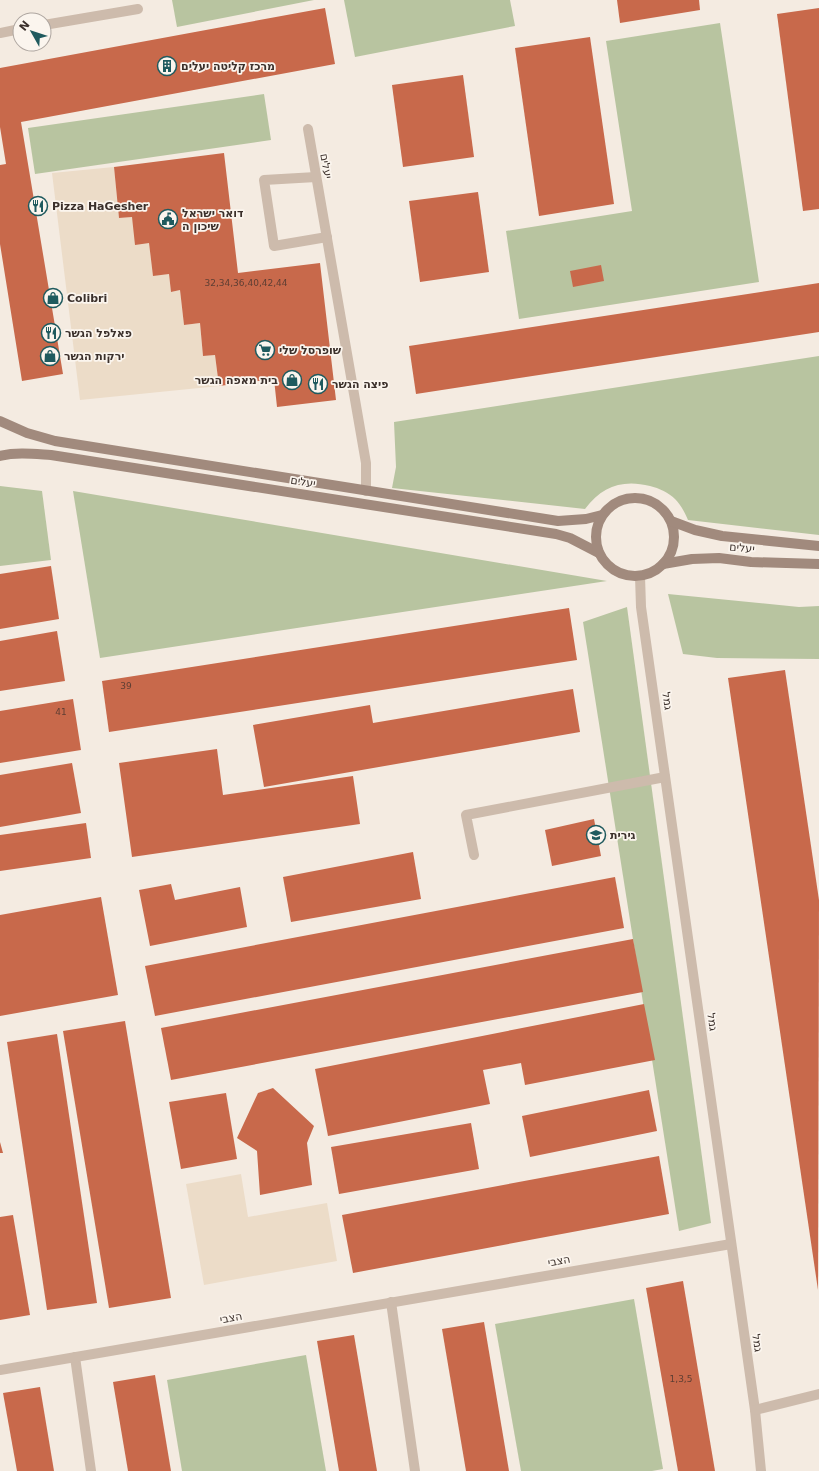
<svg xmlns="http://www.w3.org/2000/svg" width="819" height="1471" viewBox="0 0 819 1471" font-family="'DejaVu Sans',Heebo,sans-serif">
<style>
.green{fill:#b8c4a0}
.plaza{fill:#ecdcc8}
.building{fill:#c8694b}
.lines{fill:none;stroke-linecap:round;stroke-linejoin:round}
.lane{stroke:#cdbbac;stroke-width:10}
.street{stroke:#cdbbac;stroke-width:10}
.secondary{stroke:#a18a7d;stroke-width:10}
.labels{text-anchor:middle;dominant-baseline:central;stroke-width:3.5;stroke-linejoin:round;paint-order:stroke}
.number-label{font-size:9px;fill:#5e3e33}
.poi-label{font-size:11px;font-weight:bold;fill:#3b302b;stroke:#fbf5ee;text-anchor:start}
.street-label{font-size:11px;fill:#3b302b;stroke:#fbf5ee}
</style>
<rect width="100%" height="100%" fill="#f4ebe1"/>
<g class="green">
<polygon points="172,0 314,0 177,27"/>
<polygon points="344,0 510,0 515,26 355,57"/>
<polygon points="720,23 759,282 519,319 506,231 632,211 606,41"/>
<polygon points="264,94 271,140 35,174 28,128"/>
<path d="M819,356V535L688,520C685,513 681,505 675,499C669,493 659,488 650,486C623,479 602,486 585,509L392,488L396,467L394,422Z"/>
<polygon points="0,486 42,491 51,560 0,566"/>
<polygon points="73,491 607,581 100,658"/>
<polygon points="668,594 799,607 819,606 819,659 717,658 683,654"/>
<polygon points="627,607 711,1223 679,1231 583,622"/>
<polygon points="634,1299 663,1469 652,1471 521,1471 495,1324"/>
<polygon points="306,1355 326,1471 182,1471 167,1380"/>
</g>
<g class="plaza">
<polygon points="114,167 119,218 132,217 149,243 153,275 169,274 171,292 180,290 184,325 200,323 203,356 215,355 219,386 80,400 52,173"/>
<polygon points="241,1174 248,1217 327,1203 337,1261 204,1285 186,1184"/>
</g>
<g class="building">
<polygon points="617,0 699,0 700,10 620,23"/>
<polygon points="325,8 335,64 21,122 63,374 22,381 0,244 0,165 6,164 0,127 0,68"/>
<polygon points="819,8 819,209 803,211 777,14"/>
<polygon points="590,37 614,204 539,216 515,48"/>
<polygon points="463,75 474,157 403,167 392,85"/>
<polygon points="224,153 238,273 320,263 336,400 277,407 274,379 219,386 215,355 203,356 200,323 184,325 180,290 171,292 169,274 153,276 149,243 135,245 132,217 119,218 114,167"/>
<polygon points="478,192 489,272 420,282 409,201"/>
<polygon points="601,265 604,281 573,287 570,271"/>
<polygon points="819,283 819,332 416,394 409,346"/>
<polygon points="51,566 59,619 0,629 0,574"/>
<polygon points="569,608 577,660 109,732 102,681"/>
<polygon points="57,631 65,681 0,691 0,641"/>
<polygon points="785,670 819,900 818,1290 728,678"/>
<polygon points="573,689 580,732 264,787 253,725 370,705 373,723"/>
<polygon points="73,699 81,750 0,763 0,711"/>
<polygon points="217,749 223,795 353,776 360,824 132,857 119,763"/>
<polygon points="72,763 81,813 0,827 0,775"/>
<polygon points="594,819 601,856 552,866 545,830"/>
<polygon points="86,823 91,858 0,871 0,835"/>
<polygon points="413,852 421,899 291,922 283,877"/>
<polygon points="615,877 624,928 155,1016 145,966"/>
<polygon points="171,884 175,900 240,887 247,927 150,946 139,890"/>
<polygon points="101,897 118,995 0,1016 0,915"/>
<polygon points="633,939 643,992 171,1080 161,1028"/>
<polygon points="644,1004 655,1060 525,1085 521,1063 483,1070 490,1104 328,1136 315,1069"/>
<polygon points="125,1021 171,1298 109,1308 63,1031"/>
<polygon points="57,1034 97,1303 47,1310 7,1042"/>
<polygon points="273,1088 314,1126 307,1143 312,1185 260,1195 257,1151 237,1138 258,1093"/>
<polygon points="649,1090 657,1131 530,1157 522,1116"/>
<polygon points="226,1093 237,1159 181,1169 169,1102"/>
<polygon points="471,1123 479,1169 339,1194 331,1147"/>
<polygon points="0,1142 3,1153 0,1153"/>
<polygon points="659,1156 669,1214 353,1273 342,1215"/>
<polygon points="13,1215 30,1315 0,1320 0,1217"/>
<polygon points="683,1281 715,1471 678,1471 646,1288"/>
<polygon points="484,1322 509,1471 466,1471 442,1329"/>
<polygon points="354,1335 377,1471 339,1471 317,1341"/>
<polygon points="155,1375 171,1471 128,1471 113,1382"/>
<polygon points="40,1387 54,1471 17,1471 3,1393"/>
</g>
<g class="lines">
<g class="lane">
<polyline points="44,25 138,9"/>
<polyline points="0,33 20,29"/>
<polyline points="316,177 264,180 274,246 327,237"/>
</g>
<g class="street">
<polyline points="308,129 366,463 366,491"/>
<polyline points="640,576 641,607 755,1410 761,1471"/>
<polyline points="474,855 466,815 665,777"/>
<polyline points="391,1302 415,1471"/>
<polyline points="75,1357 91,1471"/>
<polyline points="0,1370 731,1244"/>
<polyline points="755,1410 819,1394"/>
</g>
<g class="secondary">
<polyline points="0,421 27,433 55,441 558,521 586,519 602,515"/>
<path d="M0,456C17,452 34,454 51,455L556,534L570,538L599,553"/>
<circle cx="635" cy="537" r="39"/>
<polyline points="671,521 695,530 722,536 819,546"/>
<polyline points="663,564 692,559 719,558 751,562 819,564"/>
</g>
</g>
<defs>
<symbol id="building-ring" viewBox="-11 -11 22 22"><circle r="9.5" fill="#fbf5ee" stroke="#1f5a5e" stroke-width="1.5"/><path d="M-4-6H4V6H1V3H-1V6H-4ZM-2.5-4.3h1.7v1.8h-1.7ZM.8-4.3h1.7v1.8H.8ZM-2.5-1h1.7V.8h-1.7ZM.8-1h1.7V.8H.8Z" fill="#1f5a5e"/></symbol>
<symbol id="restaurant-ring" viewBox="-11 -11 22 22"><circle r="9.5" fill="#fbf5ee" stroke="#1f5a5e" stroke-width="1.5"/><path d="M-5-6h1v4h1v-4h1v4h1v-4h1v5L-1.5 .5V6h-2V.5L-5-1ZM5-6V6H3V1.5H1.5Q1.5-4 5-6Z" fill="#1f5a5e"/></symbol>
<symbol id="civic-ring" viewBox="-11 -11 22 22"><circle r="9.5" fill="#fbf5ee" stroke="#1f5a5e" stroke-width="1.5"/><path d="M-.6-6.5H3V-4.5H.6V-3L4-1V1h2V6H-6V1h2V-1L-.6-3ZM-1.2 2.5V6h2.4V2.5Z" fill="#1f5a5e"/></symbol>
<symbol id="shop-ring" viewBox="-11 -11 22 22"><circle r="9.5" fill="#fbf5ee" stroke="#1f5a5e" stroke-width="1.5"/><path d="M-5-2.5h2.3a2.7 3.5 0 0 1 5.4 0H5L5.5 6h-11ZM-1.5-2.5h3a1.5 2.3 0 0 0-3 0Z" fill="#1f5a5e"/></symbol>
<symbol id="supermarket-ring" viewBox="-11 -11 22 22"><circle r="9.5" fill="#fbf5ee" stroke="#1f5a5e" stroke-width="1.5"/><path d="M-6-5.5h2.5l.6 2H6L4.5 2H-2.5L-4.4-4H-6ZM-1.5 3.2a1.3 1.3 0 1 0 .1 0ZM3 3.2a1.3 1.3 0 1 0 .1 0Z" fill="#1f5a5e"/></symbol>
<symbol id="school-ring" viewBox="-11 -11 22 22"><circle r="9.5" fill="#fbf5ee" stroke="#1f5a5e" stroke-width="1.5"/><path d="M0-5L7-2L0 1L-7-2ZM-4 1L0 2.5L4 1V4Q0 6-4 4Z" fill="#1f5a5e"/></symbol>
</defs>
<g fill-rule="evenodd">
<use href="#building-ring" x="156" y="55" width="22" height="22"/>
<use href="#restaurant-ring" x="27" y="195" width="22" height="22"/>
<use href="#civic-ring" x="157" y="208" width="22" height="22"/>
<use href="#shop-ring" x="42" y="287" width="22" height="22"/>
<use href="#restaurant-ring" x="40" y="322" width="22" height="22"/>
<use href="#supermarket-ring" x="254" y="339" width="22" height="22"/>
<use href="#shop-ring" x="39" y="345" width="22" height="22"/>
<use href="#shop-ring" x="281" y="369" width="22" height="22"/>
<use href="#restaurant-ring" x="307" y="373" width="22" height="22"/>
<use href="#school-ring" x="585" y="824" width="22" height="22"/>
</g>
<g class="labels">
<g class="number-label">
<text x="246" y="283">32,34,36,40,42,44</text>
<text x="126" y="686">39</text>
<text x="61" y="712">41</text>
<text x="681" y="1379">1,3,5</text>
</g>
<g class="poi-label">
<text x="181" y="66">מרכז קליטה יעלים</text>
<text x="52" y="206">Pizza HaGesher</text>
<text x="182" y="213">דואר ישראל<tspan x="182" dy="13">שיכון ה</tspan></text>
<text x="67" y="298">Colibri</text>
<text x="65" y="333">פאלפל הגשר</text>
<text x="279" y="350">שופרסל שלי</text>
<text x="64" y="356">ירקות הגשר</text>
<text x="278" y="380" text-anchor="end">בית מאפה הגשר</text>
<text x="332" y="384">פיצה הגשר</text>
<text x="610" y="835">גירית</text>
</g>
<g class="street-label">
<text transform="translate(326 166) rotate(80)">יעלים</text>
<text transform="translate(303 482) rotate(9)">יעלים</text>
<text transform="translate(742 548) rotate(5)">יעלים</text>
<text transform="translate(667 701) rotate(82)">גמל</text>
<text transform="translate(712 1022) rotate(82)">גמל</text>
<text transform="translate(559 1261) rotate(-10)">הצבי</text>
<text transform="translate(231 1318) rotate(-10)">הצבי</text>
<text transform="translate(757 1343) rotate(82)">גמל</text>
</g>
</g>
<g transform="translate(32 32) rotate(309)"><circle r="19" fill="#fbf5ee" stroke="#aea6a0"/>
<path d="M0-3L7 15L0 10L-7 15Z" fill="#1f5a5e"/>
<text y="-6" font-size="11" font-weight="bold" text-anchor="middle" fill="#3b302b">N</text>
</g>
</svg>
